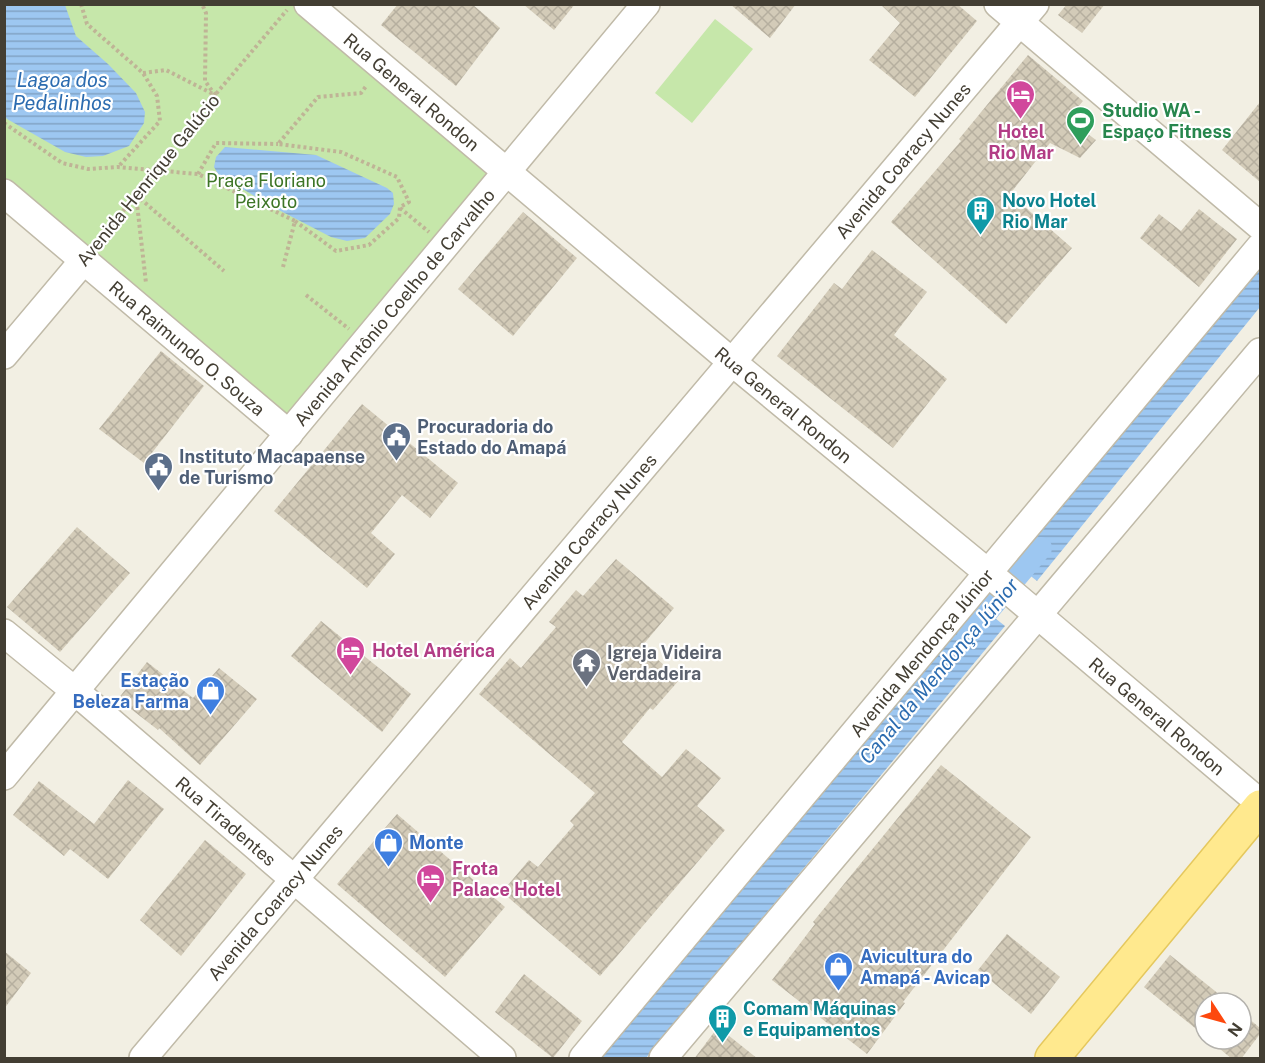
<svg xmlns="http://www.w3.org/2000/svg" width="1265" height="1063" viewBox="0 0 1265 1063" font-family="'Public Sans',sans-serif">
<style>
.green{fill:#c6e7aa}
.water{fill:url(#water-rules)}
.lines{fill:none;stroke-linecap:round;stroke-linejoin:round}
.canal{stroke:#9dc7f1;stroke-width:22}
.building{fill:url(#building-cross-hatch)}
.minor-casing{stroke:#c0baa8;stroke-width:30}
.major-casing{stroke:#e5c85e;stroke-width:36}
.path{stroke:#bfb496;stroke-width:4;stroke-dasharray:3 3;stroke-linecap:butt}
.minor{stroke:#fff;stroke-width:27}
.major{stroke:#ffe98e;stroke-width:33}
.labels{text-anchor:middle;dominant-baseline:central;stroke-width:4.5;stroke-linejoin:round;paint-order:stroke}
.street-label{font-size:18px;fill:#433e33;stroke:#fff}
.leisure-label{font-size:18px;font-weight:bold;fill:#27864d;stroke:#fff;text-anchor:start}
.hotel-label{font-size:18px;font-weight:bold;fill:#b23c85;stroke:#fff;text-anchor:start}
.park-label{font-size:18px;fill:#3d7526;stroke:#fff}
.culture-label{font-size:18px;font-weight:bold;fill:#0d838f;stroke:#fff;text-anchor:start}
.service-label{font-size:18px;font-weight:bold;fill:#4e5e75;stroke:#fff;text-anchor:start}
.worship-label{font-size:18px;font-weight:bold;fill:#5b616d;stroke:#fff;text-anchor:start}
.shop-label{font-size:18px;font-weight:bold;fill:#366cbe;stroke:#fff;text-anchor:start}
.water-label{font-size:20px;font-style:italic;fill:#2c6cb0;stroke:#fff}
</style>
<defs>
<pattern id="water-rules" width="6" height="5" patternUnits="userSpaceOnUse" patternTransform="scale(1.5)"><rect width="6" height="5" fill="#9dc7f1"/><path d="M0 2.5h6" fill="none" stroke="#82a3c4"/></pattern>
<pattern id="building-cross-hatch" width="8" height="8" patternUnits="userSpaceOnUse" patternTransform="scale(1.5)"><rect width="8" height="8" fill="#d3cbb8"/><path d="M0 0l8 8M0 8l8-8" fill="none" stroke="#b6af9f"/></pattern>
</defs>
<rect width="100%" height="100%" fill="#f2efe3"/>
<g class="green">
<polygon points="5,4 308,5 506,173 289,434 5,193"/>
<polygon points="715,19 753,49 692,123 655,93"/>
</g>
<g class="water">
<polygon points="4,5 65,5 76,36 108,64 136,93 145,112 144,123 129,146 103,156 86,157 65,152 7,119 4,115"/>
<polygon points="225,147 316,155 387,188 393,193 394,204 390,214 365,238 347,241 331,237 271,206 218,174 214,167 216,157"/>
<polygon points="1260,256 1260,307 1037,581 1009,559"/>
<polygon points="971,599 1005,626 646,1058 600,1058"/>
</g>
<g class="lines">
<polyline class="canal" points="968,635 1041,548"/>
</g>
<g class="building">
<polygon points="398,4 472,4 500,28 456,86 381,25"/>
<polygon points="523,4 575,4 554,30"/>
<polygon points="730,4 796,4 770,38"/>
<polygon points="880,4 957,4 977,21 915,97 869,60 900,23"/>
<polygon points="1067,4 1105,4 1082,33 1058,15"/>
<polygon points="1028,55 1083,101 1068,119 1096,140 1080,158 1050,143 1010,194 1072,248 1006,324 891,222 961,141 959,139"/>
<polygon points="1260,102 1260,182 1222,150"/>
<polygon points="1199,209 1237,239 1199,287 1140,238 1159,214 1181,231"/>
<polygon points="523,212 577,258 513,336 458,289"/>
<polygon points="872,250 927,292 894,335 947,379 893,448 777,356 834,283 842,289"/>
<polygon points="161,351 204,386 144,463 99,429"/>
<polygon points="362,404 458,483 430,518 402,495 371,533 395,554 367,588 274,511"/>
<polygon points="77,527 130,573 60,652 7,607"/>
<polygon points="616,559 674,608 642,646 680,679 653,710 650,708 622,742 662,777 686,749 721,778 697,806 725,830 600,976 502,892 529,860 538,867 574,825 570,821 595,793 479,694 510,658 521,668 556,627 549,622 576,590 583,596"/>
<polygon points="321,621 411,694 382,732 291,656"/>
<polygon points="147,662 193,698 219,668 257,699 200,765 159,728 158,730 118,699"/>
<polygon points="941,765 1031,837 903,1002 905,1003 867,1054 772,980 815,924 813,922"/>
<polygon points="128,780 164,809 108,879 70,849 64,856 13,815 39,781 94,824"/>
<polygon points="397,814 505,907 445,977 337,884"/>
<polygon points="205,840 246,874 181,956 140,920"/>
<polygon points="1007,934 1060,977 1031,1014 978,970"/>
<polygon points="4,951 31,973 4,1009"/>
<polygon points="1170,955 1230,1003 1205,1003 1205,1036 1144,987"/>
<polygon points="524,974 582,1021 553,1058 495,1012"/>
<polygon points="1241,1012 1260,1028 1260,1034 1241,1059 1232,1059 1208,1039 1241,1039"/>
<polygon points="718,1027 758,1059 694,1059"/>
</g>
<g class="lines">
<defs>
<g id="minor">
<path id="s1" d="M308,4L732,362L987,572L1260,803"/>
<polyline points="998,4 1260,226"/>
<path id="s2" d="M4,193L289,434"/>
<polyline points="4,355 84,260"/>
<path id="s3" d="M4,633L75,691L502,1058"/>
<path id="s4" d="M4,776L646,4"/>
<path id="s5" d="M143,1058L1035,4"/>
<path id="s6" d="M583,1058L1260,247"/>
<polyline points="663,1058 1260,352"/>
</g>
<polyline id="major" points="1052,1058 1260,807"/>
</defs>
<use href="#minor" class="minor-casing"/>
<use href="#major" class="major-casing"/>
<g class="path">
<polyline points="81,4 87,24 143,73 157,96 160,121 118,167"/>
<polyline points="143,73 166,70 215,95 205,81 206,13 202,4"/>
<polyline points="4,123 62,163 88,169 118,167 198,174 295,221 283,267"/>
<polyline points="198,174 216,143 278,144"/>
<polyline points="136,195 146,283"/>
<polyline points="136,195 224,271"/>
<polyline points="400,208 429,232"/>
<polyline points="295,221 336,251 369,245 399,218 400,207 409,202 397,177 341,152 278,144 318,97 361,93 367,85"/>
<polyline points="97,244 215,95 287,10"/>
<polyline points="306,295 349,329"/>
</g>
<use href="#minor" class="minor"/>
<use href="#major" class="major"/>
</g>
<defs>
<symbol id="hotel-pin" viewBox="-11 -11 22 30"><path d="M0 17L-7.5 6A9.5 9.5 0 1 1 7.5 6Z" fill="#d1479c" stroke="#fff"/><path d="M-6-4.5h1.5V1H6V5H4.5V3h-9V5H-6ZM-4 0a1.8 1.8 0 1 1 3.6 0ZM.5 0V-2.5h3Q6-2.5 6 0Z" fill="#fff"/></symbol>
<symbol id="stadium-pin" viewBox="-11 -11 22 30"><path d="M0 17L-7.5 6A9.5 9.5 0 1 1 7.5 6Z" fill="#2e9e5b" stroke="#fff"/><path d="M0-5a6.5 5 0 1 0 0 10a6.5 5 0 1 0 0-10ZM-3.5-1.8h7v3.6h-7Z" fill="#fff"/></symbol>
<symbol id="building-pin" viewBox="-11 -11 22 30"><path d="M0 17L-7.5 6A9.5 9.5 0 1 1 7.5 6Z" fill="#0f9aa8" stroke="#fff"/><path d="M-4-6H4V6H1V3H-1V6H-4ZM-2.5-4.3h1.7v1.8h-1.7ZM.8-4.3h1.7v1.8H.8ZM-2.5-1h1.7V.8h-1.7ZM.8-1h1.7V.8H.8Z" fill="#fff"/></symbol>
<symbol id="civic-pin" viewBox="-11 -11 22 30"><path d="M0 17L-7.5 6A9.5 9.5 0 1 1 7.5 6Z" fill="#5c6f8a" stroke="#fff"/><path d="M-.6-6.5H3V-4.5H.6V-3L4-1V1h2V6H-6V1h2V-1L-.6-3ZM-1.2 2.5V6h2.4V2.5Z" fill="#fff"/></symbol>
<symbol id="temple-pin" viewBox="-11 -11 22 30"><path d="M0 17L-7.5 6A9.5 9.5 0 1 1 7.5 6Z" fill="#6b7280" stroke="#fff"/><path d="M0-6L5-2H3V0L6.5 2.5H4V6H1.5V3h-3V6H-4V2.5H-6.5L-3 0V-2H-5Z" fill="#fff"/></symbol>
<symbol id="shop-pin" viewBox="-11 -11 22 30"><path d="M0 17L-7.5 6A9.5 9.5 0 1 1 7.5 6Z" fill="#3f7fe0" stroke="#fff"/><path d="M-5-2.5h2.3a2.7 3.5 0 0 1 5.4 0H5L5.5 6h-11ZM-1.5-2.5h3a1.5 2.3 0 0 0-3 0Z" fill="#fff"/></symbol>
</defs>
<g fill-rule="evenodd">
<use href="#hotel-pin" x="1004" y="78" width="33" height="45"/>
<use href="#stadium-pin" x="1064" y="104" width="33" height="45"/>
<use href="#building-pin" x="964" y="194" width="33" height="45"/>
<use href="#civic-pin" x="380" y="420" width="33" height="45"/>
<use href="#civic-pin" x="142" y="450" width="33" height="45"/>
<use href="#hotel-pin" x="334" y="634" width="33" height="45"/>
<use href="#temple-pin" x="570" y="646" width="33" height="45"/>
<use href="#shop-pin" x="194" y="674" width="33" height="45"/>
<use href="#shop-pin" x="372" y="826" width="33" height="45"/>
<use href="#hotel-pin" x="414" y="862" width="33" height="45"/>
<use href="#shop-pin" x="822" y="950" width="33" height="45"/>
<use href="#building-pin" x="706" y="1002" width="33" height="45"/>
</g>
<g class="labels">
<g class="street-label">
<text stroke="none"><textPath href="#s1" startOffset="136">Rua General Rondon</textPath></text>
<text stroke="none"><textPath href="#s5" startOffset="1176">Avenida Coaracy Nunes</textPath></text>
<text transform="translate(148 180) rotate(-51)">Avenida Henrique Galúcio</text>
<text stroke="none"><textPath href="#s4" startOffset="610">Avenida Antônio Coelho de Carvalho</textPath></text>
<text stroke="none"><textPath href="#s2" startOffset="240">Rua Raimundo O. Souza</textPath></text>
<text stroke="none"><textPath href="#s1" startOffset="622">Rua General Rondon</textPath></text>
<text stroke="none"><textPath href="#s5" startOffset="690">Avenida Coaracy Nunes</textPath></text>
<text stroke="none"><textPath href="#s6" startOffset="528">Avenida Mendonça Júnior</textPath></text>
<text stroke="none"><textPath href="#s1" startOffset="1108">Rua General Rondon</textPath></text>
<text stroke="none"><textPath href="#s3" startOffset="291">Rua Tiradentes</textPath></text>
<text stroke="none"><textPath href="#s5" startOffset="204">Avenida Coaracy Nunes</textPath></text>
</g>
<g class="leisure-label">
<text x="1102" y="110">Studio WA -<tspan x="1102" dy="21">Espaço Fitness</tspan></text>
</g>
<g class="hotel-label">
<text x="1021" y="131" text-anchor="middle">Hotel<tspan x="1021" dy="21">Rio Mar</tspan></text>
<text x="372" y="650">Hotel América</text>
<text x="452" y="868">Frota<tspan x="452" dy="21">Palace Hotel</tspan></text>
</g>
<g class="park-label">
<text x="266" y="180">Praça Floriano<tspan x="266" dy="21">Peixoto</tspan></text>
</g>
<g class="culture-label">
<text x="1002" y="200">Novo Hotel<tspan x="1002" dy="21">Rio Mar</tspan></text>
<text x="743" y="1008">Comam Máquinas<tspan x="743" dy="21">e Equipamentos</tspan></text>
</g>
<g class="service-label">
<text x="417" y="426">Procuradoria do<tspan x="417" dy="21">Estado do Amapá</tspan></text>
<text x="179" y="456">Instituto Macapaense<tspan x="179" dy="21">de Turismo</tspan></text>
</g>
<g class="worship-label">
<text x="607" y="652">Igreja Videira<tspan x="607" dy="21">Verdadeira</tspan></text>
</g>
<g class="shop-label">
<text x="189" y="680" text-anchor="end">Estação<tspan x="189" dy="21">Beleza Farma</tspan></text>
<text x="409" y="842">Monte</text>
<text x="860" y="956">Avicultura do<tspan x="860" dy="21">Amapá - Avicap</tspan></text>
</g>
<g class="water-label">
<text x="62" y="80">Lagoa dos<tspan x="62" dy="23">Pedalinhos</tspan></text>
<text transform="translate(939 671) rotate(-50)">Canal da Mendonça Júnior</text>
</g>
</g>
<rect width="1265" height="1063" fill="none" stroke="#433e33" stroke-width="12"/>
<g transform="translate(1223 1021) rotate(126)"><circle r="28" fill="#ffffff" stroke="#b4b2ad" stroke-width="1.5"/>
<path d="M0-4.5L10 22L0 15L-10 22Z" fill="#fd480e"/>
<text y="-9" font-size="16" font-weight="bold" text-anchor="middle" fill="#433e33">N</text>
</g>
</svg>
